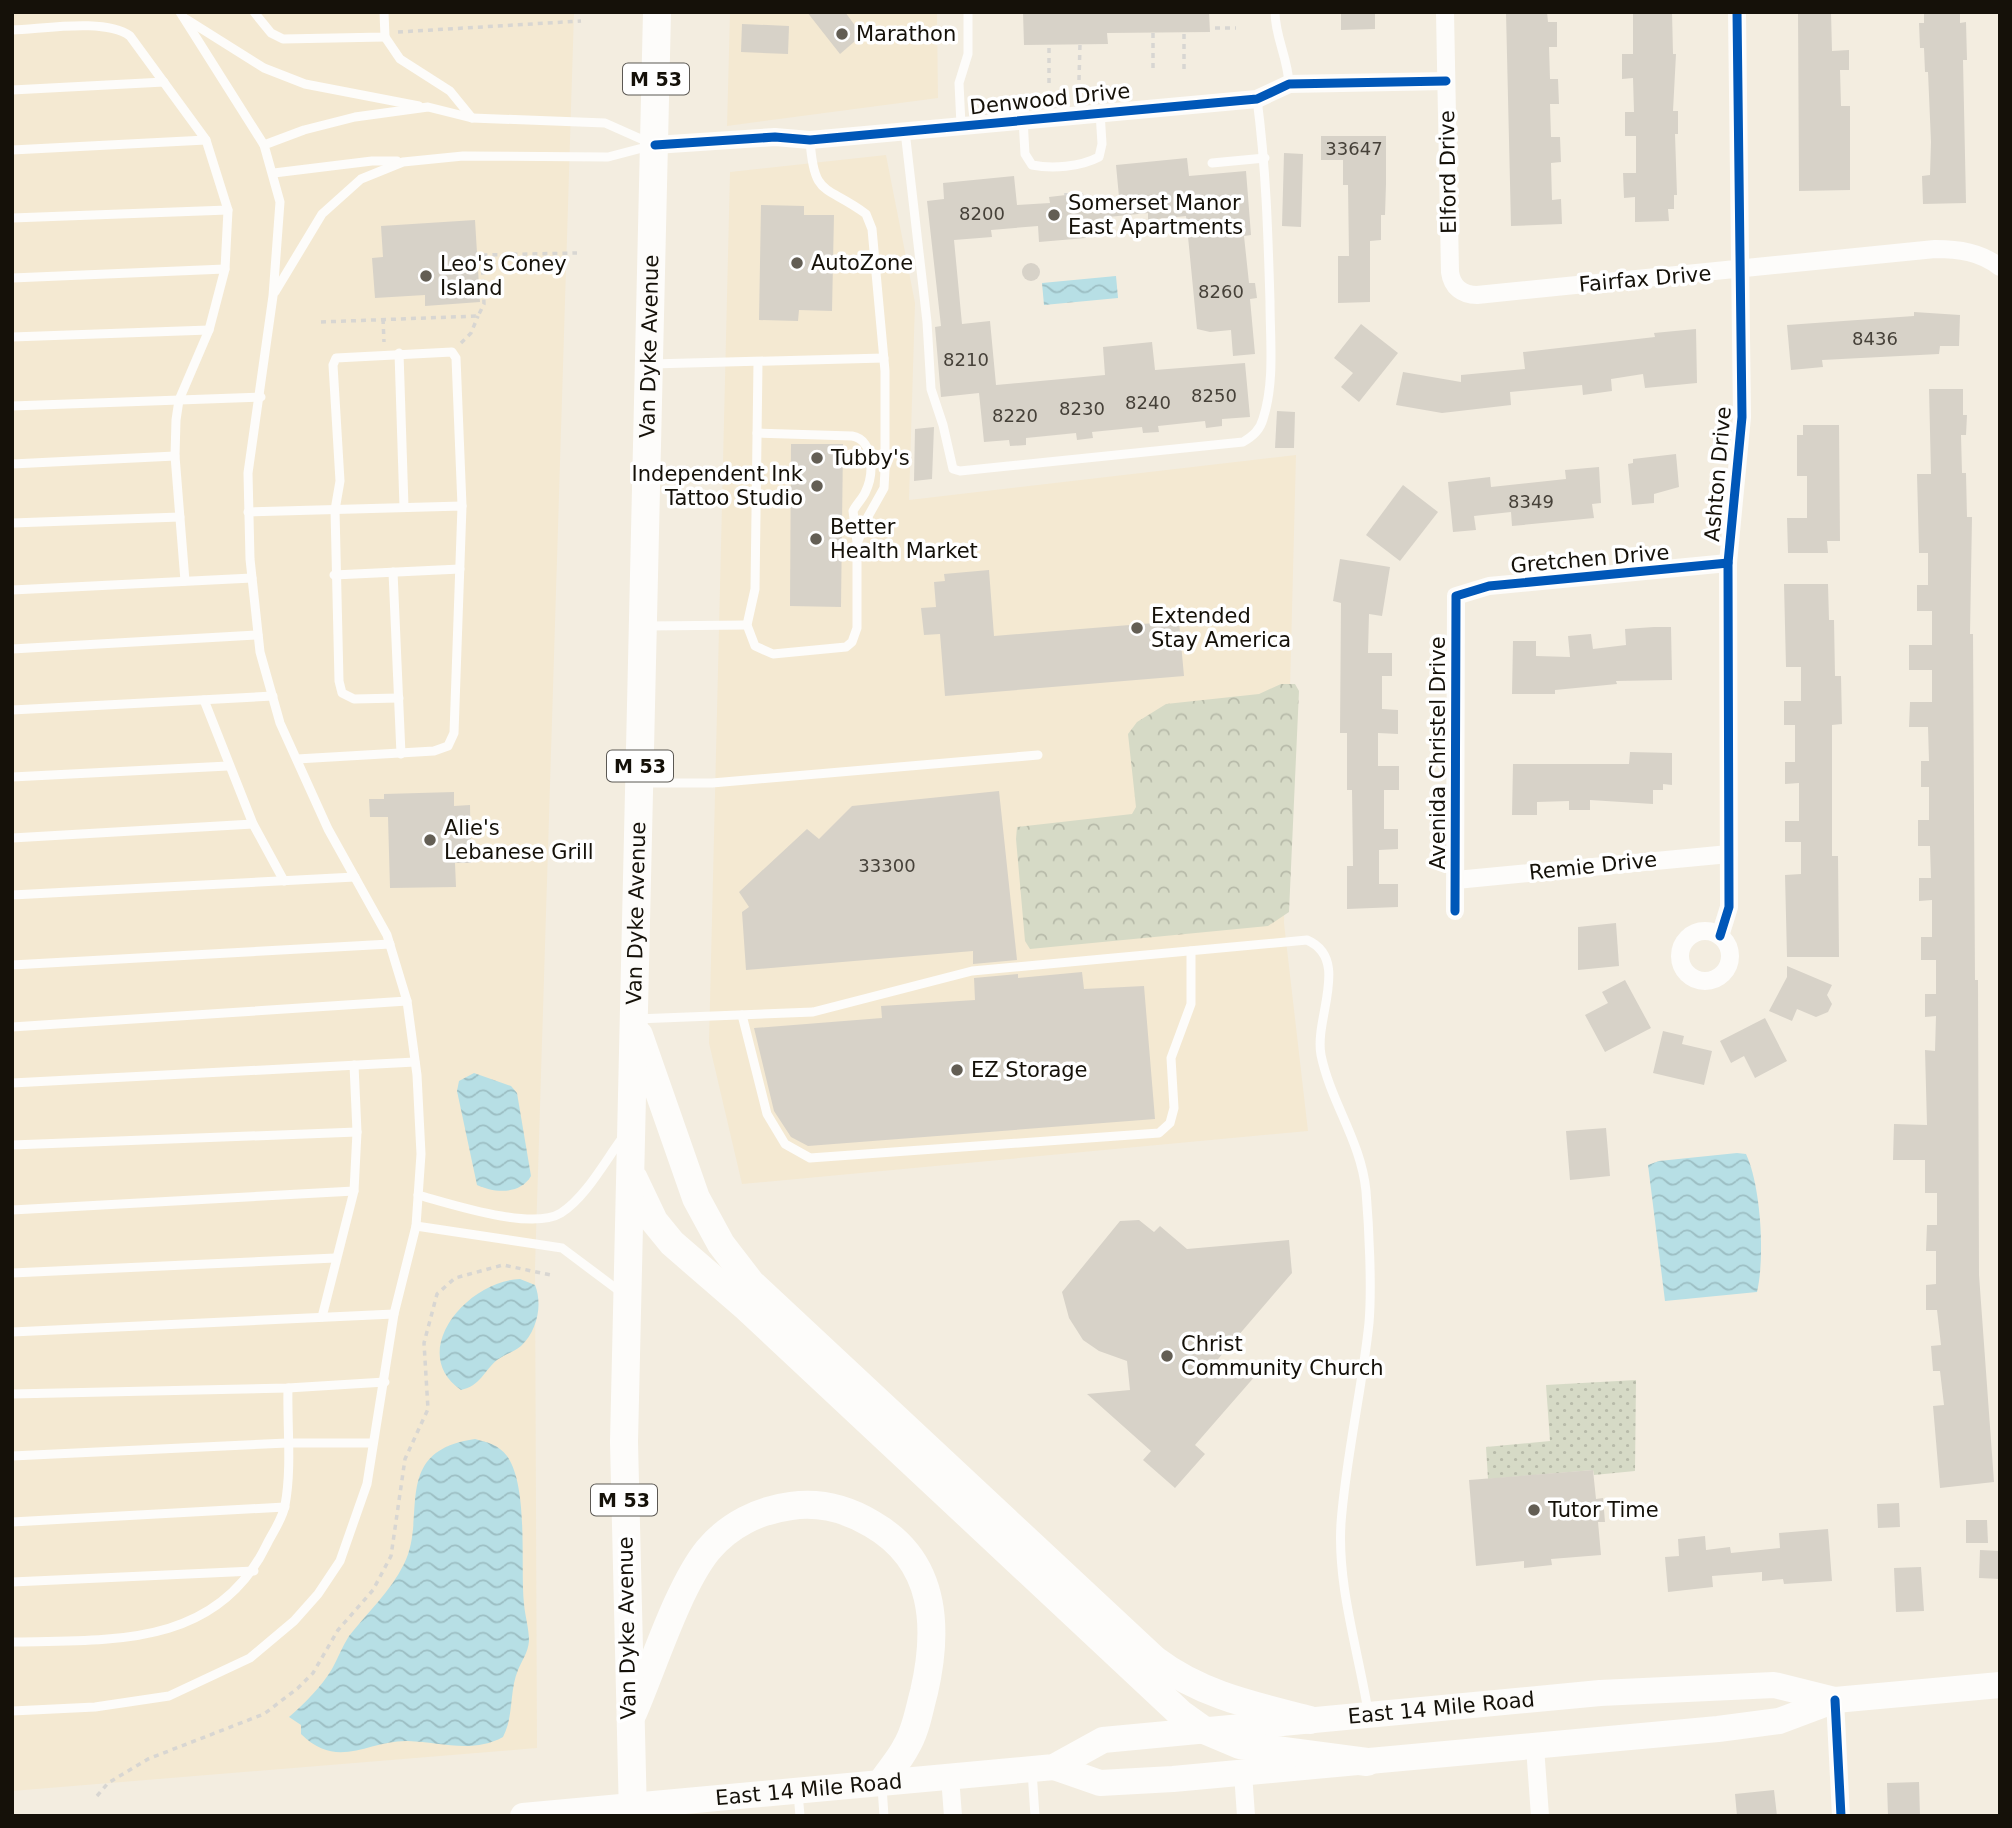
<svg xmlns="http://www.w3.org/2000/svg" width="2012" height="1828" viewBox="0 0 2012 1828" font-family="'DejaVu Sans',sans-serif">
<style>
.built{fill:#f4e9d2}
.forest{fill:url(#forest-crowns)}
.park{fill:url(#park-dots)}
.water{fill:url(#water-waves)}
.building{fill:#d7d2c8}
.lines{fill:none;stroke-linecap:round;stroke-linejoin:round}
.path{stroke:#d8d6d2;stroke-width:3.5;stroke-dasharray:5 5;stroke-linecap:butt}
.lane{stroke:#fdfcfa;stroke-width:9}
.street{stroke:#fdfcfa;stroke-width:18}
.secondary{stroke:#fdfcfa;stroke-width:26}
.primary{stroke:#fdfcfa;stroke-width:28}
.cycleway-casing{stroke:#fff;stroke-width:13}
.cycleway{stroke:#0057b8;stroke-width:9}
.poi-dot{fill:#635e54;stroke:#fff;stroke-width:2.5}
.labels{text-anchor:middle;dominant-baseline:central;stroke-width:7;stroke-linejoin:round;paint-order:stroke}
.number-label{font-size:18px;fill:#464139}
.shield{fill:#fff;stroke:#5b5853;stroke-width:2}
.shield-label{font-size:19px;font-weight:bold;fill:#151109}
.poi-label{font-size:21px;fill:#151109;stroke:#fff;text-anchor:start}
.street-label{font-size:21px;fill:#151109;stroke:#fff}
</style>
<defs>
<pattern id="forest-crowns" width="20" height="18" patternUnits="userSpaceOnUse" patternTransform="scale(1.75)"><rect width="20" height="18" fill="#d6dac6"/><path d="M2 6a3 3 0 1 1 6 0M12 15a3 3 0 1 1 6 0" fill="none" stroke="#b7baa9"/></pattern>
<pattern id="park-dots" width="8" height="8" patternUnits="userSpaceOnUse" patternTransform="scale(1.75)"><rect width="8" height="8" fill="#d6dac6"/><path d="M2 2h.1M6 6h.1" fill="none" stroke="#b7baa9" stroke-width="1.8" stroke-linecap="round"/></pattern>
<pattern id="water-waves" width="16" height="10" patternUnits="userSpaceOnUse" patternTransform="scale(1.75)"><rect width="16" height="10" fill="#b7dfe5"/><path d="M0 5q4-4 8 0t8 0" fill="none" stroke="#9cbec3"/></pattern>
</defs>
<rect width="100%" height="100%" fill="#f3ede0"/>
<g class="built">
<polygon points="12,12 574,12 535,1268 537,1748 12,1791"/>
<polygon points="730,12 937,12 938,98 727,126"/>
<polygon points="886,155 915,303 909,500 1296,455 1284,923 1308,1131 742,1184 709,1043 730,172"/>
</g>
<polygon class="forest" points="1281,684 1295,684 1299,691 1289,912 1268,926 1030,949 1025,941 1016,839 1017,827 1132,814 1136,807 1128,734 1137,722 1166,704 1259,694"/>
<polygon class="park" points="1636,1380 1635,1471 1594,1475 1593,1470 1488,1479 1486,1447 1550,1441 1546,1385"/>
<g class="water">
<polygon points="1116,276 1118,298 1044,305 1042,283"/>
<path d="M474,1073L511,1086L517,1093L531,1176C520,1195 494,1193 477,1185L457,1091L459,1081Z"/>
<path d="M1737,1153L1746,1154C1761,1186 1765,1258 1757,1292L1665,1301L1648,1165L1659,1161Z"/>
<path d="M520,1279L535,1285C543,1305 537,1331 521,1346C514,1352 505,1354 497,1360C484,1371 480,1386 461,1390C407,1353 466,1281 520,1279Z"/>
<path d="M475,1439C487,1442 499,1445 507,1456C529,1487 520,1566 524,1604C525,1616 529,1628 529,1641C528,1653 522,1660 518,1670C509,1692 514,1716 503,1737C472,1754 440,1742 408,1741C368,1740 338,1771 301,1734V1725L289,1717C305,1703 321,1687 332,1669C338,1658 342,1647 349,1636C368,1612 390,1592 404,1564C428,1517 390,1451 475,1439Z"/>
</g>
<g class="building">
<polygon points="807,12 845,12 862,35 840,54"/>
<polygon points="1023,12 1209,12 1210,32 1107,33 1108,44 1024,45"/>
<polygon points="1341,12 1375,12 1375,29 1341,30"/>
<polygon points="1506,12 1547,12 1548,22 1557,22 1557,47 1549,47 1550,79 1558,79 1559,104 1550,104 1551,137 1560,137 1561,162 1551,163 1552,200 1561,199 1562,224 1511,226"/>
<polygon points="1633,12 1672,12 1673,54 1676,54 1673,111 1678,111 1678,134 1675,134 1677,195 1674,195 1674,209 1668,209 1669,221 1635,222 1635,197 1624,198 1623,173 1636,173 1636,136 1625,136 1625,112 1634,112 1633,78 1622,79 1622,54 1633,54"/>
<polygon points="1798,12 1831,12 1832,51 1849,50 1849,70 1840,70 1841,106 1850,106 1850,190 1799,191"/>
<polygon points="1924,12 1960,12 1960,23 1966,22 1967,60 1963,60 1966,203 1923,204 1922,176 1930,175 1931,142 1928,72 1925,72 1924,48 1920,48 1919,23 1924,23"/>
<polygon points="742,24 789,26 788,54 741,52"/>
<polygon points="1321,136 1386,136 1386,184 1385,215 1381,215 1381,240 1370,241 1370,302 1338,303 1338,256 1349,256 1348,185 1343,185 1343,160 1321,160"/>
<polygon points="1284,153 1303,154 1301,227 1282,226"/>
<polygon points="1187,158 1189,176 1246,171 1251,235 1244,236 1249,283 1255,283 1257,298 1250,299 1255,354 1233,356 1231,330 1210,332 1197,329 1186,216 1148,220 1148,213 1108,217 1109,230 1085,232 1086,238 1039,242 1038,226 991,230 992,237 954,240 962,324 990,321 996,385 1105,375 1103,347 1152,342 1155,370 1245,363 1250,417 1222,419 1222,426 1206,428 1205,421 1158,426 1159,432 1143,433 1142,427 1092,432 1093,438 1077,440 1076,433 1026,438 1026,445 1010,446 1009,440 984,442 979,393 941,397 935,327 941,326 927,201 944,199 943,183 1014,176 1017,205 1050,203 1049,197 1083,193 1084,199 1119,197 1116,165"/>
<polygon points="761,205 804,206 804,215 834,215 832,311 799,310 798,321 759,320"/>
<polygon points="475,220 480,302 425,306 425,295 375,298 372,258 383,257 381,226"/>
<circle cx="1031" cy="272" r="9"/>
<polygon points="1914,312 1960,315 1959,346 1940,346 1939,354 1822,360 1823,367 1791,370 1787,325 1914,316"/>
<polygon points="1361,324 1398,353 1359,402 1341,387 1353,373 1334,358"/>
<polygon points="1696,329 1697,383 1645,388 1643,374 1611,379 1612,391 1583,395 1582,385 1510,392 1511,405 1442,413 1396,405 1403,372 1461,382 1461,375 1525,369 1523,352 1655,337 1654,333"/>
<polygon points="1929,389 1963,389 1963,415 1967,415 1966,435 1961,435 1962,473 1966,473 1967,517 1972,517 1970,634 1973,634 1975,980 1978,980 1979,1275 1994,1482 1940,1488 1933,1406 1944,1405 1940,1371 1933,1371 1931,1346 1941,1345 1937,1310 1926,1310 1926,1285 1936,1284 1936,1251 1926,1251 1927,1225 1937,1225 1937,1193 1925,1193 1925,1160 1893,1160 1894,1124 1927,1125 1925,1050 1935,1051 1936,1016 1925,1017 1925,994 1936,994 1936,960 1921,960 1921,937 1932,937 1932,900 1919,901 1919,878 1931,878 1930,846 1918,846 1918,820 1929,820 1929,787 1921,787 1921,761 1929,761 1928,727 1909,727 1910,702 1932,702 1932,670 1909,670 1909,645 1932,645 1932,611 1917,611 1917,585 1928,585 1928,553 1919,553 1917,474 1931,474"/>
<polygon points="1277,411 1295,412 1294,448 1275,448"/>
<polygon points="1803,425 1839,425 1840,541 1827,541 1828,553 1788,553 1787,518 1807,518 1807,476 1797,476 1797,435 1803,435"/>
<polygon points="934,427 932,479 914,481 915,429"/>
<polygon points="791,444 843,444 841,607 790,606"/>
<polygon points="1676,454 1679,487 1654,494 1654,503 1632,505 1628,464 1633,463 1633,459"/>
<polygon points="1599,467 1601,503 1592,504 1594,518 1512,526 1511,512 1474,516 1476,530 1453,532 1448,482 1490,477 1491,487 1566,479 1565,470"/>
<polygon points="1403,485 1438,512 1400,561 1366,535"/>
<polygon points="1340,559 1390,567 1382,616 1369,614 1368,653 1392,653 1392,676 1382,676 1382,709 1398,710 1398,734 1378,733 1378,766 1399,766 1399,790 1384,790 1384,829 1398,829 1398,849 1379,850 1379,884 1398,884 1398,907 1347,909 1347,866 1353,866 1352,790 1347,790 1347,733 1340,733 1341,603 1333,601"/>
<polygon points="989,570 994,636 1179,621 1184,676 945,696 940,634 924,635 921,608 936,607 934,582 945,581 944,574"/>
<polygon points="1784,584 1828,584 1829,620 1834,620 1835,676 1841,676 1842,724 1832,725 1832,856 1838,856 1839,957 1787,957 1785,875 1801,874 1801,842 1785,842 1785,821 1799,821 1799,783 1785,784 1785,762 1795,762 1795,725 1784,725 1784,701 1801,701 1801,667 1786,667"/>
<polygon points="1654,627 1671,627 1672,680 1616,681 1617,684 1555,690 1555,694 1512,694 1513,641 1536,641 1536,656 1570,657 1568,636 1591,634 1593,649 1626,645 1625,629"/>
<polygon points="1630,752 1672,753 1672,785 1663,784 1663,790 1653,790 1653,804 1590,800 1590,810 1569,810 1569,801 1537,802 1537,815 1512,815 1513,764 1629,764"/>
<polygon points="999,791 1017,960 973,964 973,951 746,970 742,912 749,907 739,892 807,829 819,839 852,806"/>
<polygon points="454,792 454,806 470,805 471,863 455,863 456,887 390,888 388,817 370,817 369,799 384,799 384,794"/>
<polygon points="1616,923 1619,966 1578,970 1578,927"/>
<polygon points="1787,966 1832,985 1827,995 1832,1004 1828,1012 1816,1017 1797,1009 1792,1021 1769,1011 1787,977"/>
<polygon points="1082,972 1084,989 1144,986 1155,1119 808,1146 791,1137 774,1111 754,1028 882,1018 881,1006 975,1000 974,978 1018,974 1018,978"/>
<polygon points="1625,980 1651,1028 1605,1052 1585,1015 1608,1003 1602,992"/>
<polygon points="1765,1018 1787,1061 1755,1078 1744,1056 1731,1063 1720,1041"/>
<polygon points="1663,1031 1684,1036 1682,1044 1712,1051 1704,1085 1653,1073"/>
<polygon points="1606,1128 1610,1176 1570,1180 1566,1131"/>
<polygon points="1139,1220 1154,1232 1160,1226 1187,1249 1289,1240 1292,1273 1207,1372 1263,1367 1195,1445 1205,1454 1175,1488 1143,1460 1151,1451 1087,1394 1130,1390 1127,1361 1099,1351 1083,1340 1069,1318 1062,1292 1120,1221"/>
<polygon points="1593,1470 1596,1499 1603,1498 1605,1522 1598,1522 1601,1555 1551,1559 1552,1565 1524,1568 1524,1561 1476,1566 1469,1480"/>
<polygon points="1899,1503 1900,1527 1878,1528 1877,1504"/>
<polygon points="1966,1520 1987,1520 1988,1543 1966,1543"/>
<polygon points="1828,1529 1832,1581 1784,1584 1783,1579 1762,1581 1762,1572 1712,1576 1713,1587 1668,1592 1665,1557 1679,1556 1678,1539 1705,1536 1706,1550 1730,1547 1731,1553 1780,1548 1779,1533"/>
<polygon points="1980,1550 2000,1551 2000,1579 1979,1578"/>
<polygon points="1921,1567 1924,1611 1896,1612 1894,1568"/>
<polygon points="1919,1782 1920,1816 1888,1816 1887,1783"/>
<polygon points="1774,1790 1777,1816 1737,1816 1735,1794"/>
</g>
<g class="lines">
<g class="path">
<polyline points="1215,28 1236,28"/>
<polyline points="398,32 581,21"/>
<polyline points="1153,33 1153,72"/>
<polyline points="1184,69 1184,32"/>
<polyline points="1079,80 1080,44"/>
<polyline points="1049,83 1049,45"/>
<polyline points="1066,193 1066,195"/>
<polyline points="383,319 384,342"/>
<polyline points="321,322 478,316 484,304 482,255 577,253"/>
<polyline points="461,343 471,333 478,316"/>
<polyline points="1271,1372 1277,1377"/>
<polyline points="97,1796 108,1783 148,1759 264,1714 298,1688 313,1673 338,1630 373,1590 391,1556 405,1459 428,1409 424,1343 437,1294 455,1278 503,1265 551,1275"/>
</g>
<g class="lane">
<polyline points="254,12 271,33 283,39 385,37 384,12"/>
<path d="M1275,12C1275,37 1288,58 1289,84"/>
<polyline points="186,19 264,68 305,84 419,106"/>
<path d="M12,30C44,29 105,18 130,36L206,140L228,210L225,269L209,330L179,400L176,420L175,456L185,581"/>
<polyline points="385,37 400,59 450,91 472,118"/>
<polyline points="12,90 164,82"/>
<path d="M1023,119L1025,154L1032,165C1052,169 1080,167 1099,157L1102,144L1100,112"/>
<polyline points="961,125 959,83 968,54 968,12"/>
<path d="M905,131L927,322L931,389L943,425L953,469L960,471L1243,442C1253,436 1260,430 1263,419C1275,382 1270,340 1270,302C1268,233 1266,167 1257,99"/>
<polyline points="264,145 304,130 355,117 428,107 472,118 605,123 650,143"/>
<polyline points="12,150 206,140"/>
<polyline points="1212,163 1265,158"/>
<polyline points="274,173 372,161 397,161"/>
<polyline points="12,218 228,210"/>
<polyline points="12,278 225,269"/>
<polyline points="275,292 322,214 361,179 403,162 463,156 608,157 650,146"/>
<polyline points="12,337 209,330"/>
<polyline points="399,353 404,507"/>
<path d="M758,362L755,589L747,625L755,646L773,654L846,647L852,642L857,628V544L866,520L884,488L885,470V371L872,229L866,214C826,184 814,199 810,140"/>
<polyline points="651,364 884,358"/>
<polyline points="12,406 261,397"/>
<path d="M757,433L852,436C875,440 874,475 865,493C862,499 856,505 853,511L857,542"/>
<polyline points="12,464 175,456"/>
<polyline points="248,512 462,506 454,733 448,746 434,751 297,759"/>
<polyline points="12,523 180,517"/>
<polyline points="393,572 401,754"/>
<polyline points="334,575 460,569"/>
<polyline points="12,590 252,578"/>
<polyline points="648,626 747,625"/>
<polyline points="12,649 258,635"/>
<polyline points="399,698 354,699 342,693 339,681 335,510 340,481 333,365 336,358 452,352 456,358 462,506"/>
<polyline points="204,700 253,824 284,881"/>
<polyline points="12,710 273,696"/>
<polyline points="12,777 228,766"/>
<polyline points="642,783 712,783 1038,755"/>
<polyline points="12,838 253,824"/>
<polyline points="12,895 355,877"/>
<polyline points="12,965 390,944"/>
<polyline points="742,1015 767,1114 785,1144 810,1158 1159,1133 1170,1123 1174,1108 1171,1058 1191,1004 1191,951"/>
<path d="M636,1019L813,1012L972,971L1307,940C1351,959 1314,1018 1321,1055C1331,1103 1361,1141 1366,1191C1369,1227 1372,1288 1369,1323C1362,1390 1346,1456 1341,1523C1337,1585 1358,1650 1368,1711"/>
<polyline points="12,1027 407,1001"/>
<polyline points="12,1083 415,1062"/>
<polyline points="12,1145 357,1132"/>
<path d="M418,1195C451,1204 532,1231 561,1213C586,1197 605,1161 623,1137"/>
<polyline points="12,1210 354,1191"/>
<polyline points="416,1226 562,1248 622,1293"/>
<polyline points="12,1273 335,1258"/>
<polyline points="322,1317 354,1191 357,1132 354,1065"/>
<polyline points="12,1332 394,1314"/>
<polyline points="12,1394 288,1388 385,1382"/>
<polyline points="12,1456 287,1443 373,1443"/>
<polyline points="12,1522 285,1507"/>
<polyline points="12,1582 254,1571"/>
<path d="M12,1642C111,1640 217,1648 267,1544C273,1532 283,1518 285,1505C292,1468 287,1426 288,1388"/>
<polyline points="12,1711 95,1707 169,1696 250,1658 294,1621 318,1594 340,1561 367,1484 394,1314 416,1226 421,1154 417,1075 407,1001 387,935 328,829 280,723 260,652 250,559 248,473 273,296 280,202 264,145 180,12"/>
<polyline points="1032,1771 1035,1816"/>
<polyline points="882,1787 884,1816"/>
<polyline points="798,1793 800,1816"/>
</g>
<g class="street">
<path d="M1445,12L1450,272C1452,287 1462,295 1477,295L1935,249C1959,249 1980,252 2000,267"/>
<polyline points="655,145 775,137 810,140 1257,99 1289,84 1446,81"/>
<polyline points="1456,880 1729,854"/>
<polyline points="1455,911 1456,596 1489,586 1728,563"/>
<circle cx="1705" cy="956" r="25"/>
<polyline points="1720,936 1729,907 1728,563 1742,417 1737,12"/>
<polyline points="1835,1700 1841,1816"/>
<polyline points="1535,1747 1540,1816"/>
<polyline points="1243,1773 1246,1816"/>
<polyline points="950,1777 953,1816"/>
</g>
<g class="secondary">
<polyline points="1054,1767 1100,1783 1173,1779 1718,1729 1779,1721 1835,1700 2000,1685"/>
<path id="s1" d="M523,1816L1054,1767L1103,1740L1600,1693L1774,1685L1835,1700"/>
</g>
<g class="primary">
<path d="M639,1035L696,1198L721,1244L751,1283L1155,1660C1201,1695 1255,1706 1310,1720"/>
<polyline points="634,1179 654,1221 672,1243 747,1308 1181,1714 1202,1729 1240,1745 1367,1762"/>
<path d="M633,1713C653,1667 678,1587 708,1550C729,1525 759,1510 791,1506C819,1502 847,1509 872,1524C936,1561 939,1627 924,1692C919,1710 916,1731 906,1747C900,1759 890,1770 882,1782"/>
<path id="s2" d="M633,1816L624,1442L657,12"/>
</g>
<defs>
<g id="cycleway">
<polyline points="655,145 775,137 810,140 1257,99 1289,84 1446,81"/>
<polyline points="1455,911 1456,596 1489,586 1728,563"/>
<polyline points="1720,936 1729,907 1728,563 1742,417 1737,12"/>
<polyline points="1835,1700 1841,1816"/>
</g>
</defs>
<use href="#cycleway" class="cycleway-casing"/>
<use href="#cycleway" class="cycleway"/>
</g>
<g class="poi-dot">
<circle cx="842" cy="34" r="7"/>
<circle cx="1054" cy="215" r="7"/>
<circle cx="797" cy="263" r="7"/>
<circle cx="426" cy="276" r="7"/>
<circle cx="817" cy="458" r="7"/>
<circle cx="817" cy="486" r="7"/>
<circle cx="816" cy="539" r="7"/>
<circle cx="1137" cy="628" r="7"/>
<circle cx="430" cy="840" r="7"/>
<circle cx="957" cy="1070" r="7"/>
<circle cx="1167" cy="1356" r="7"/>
<circle cx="1534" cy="1510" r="7"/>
</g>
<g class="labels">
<g class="number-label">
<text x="1354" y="148">33647</text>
<text x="982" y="213">8200</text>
<text x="1221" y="291">8260</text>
<text x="1875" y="338">8436</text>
<text x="966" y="359">8210</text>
<text x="1214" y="395">8250</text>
<text x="1148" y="402">8240</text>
<text x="1082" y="408">8230</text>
<text x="1015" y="415">8220</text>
<text x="1531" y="501">8349</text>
<text x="887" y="865">33300</text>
</g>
<g class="shield">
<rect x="623" y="63.5" width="66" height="31" rx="5"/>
<rect x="607" y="750.5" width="66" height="31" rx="5"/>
<rect x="591" y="1484.5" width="66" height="31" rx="5"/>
</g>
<g class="shield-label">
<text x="656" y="79">M 53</text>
<text x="640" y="766">M 53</text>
<text x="624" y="1500">M 53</text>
</g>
<g class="poi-label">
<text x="856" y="34">Marathon</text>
<text x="1068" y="203">Somerset Manor<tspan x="1068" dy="24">East Apartments</tspan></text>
<text x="811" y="263">AutoZone</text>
<text x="440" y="264">Leo's Coney<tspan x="440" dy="24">Island</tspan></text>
<text x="831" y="458">Tubby's</text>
<text x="803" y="474" text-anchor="end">Independent Ink<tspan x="803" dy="24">Tattoo Studio</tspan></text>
<text x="830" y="527">Better<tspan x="830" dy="24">Health Market</tspan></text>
<text x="1151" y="616">Extended<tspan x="1151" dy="24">Stay America</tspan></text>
<text x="444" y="828">Alie's<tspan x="444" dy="24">Lebanese Grill</tspan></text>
<text x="971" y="1070">EZ Storage</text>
<text x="1181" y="1344">Christ<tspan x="1181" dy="24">Community Church</tspan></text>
<text x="1548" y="1510">Tutor Time</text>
</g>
<g class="street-label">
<text transform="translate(1050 99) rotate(-6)">Denwood Drive</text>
<text transform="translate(1448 172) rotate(-91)">Elford Drive</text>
<text transform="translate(1645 279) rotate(-5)">Fairfax Drive</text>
<text stroke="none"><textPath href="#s2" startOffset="1470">Van Dyke Avenue</textPath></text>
<text transform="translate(1718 474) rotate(-85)">Ashton Drive</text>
<text transform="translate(1590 559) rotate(-5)">Gretchen Drive</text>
<text transform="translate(1438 753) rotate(-90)">Avenida Christel Drive</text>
<text transform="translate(1593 866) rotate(-6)">Remie Drive</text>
<text stroke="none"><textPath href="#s2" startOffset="903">Van Dyke Avenue</textPath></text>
<text transform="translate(627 1628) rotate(-91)">Van Dyke Avenue</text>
<text stroke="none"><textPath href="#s1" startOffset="929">East 14 Mile Road</textPath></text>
<text stroke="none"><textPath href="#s1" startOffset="287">East 14 Mile Road</textPath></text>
</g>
</g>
<rect width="2012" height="1828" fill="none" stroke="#151109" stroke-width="28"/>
</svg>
